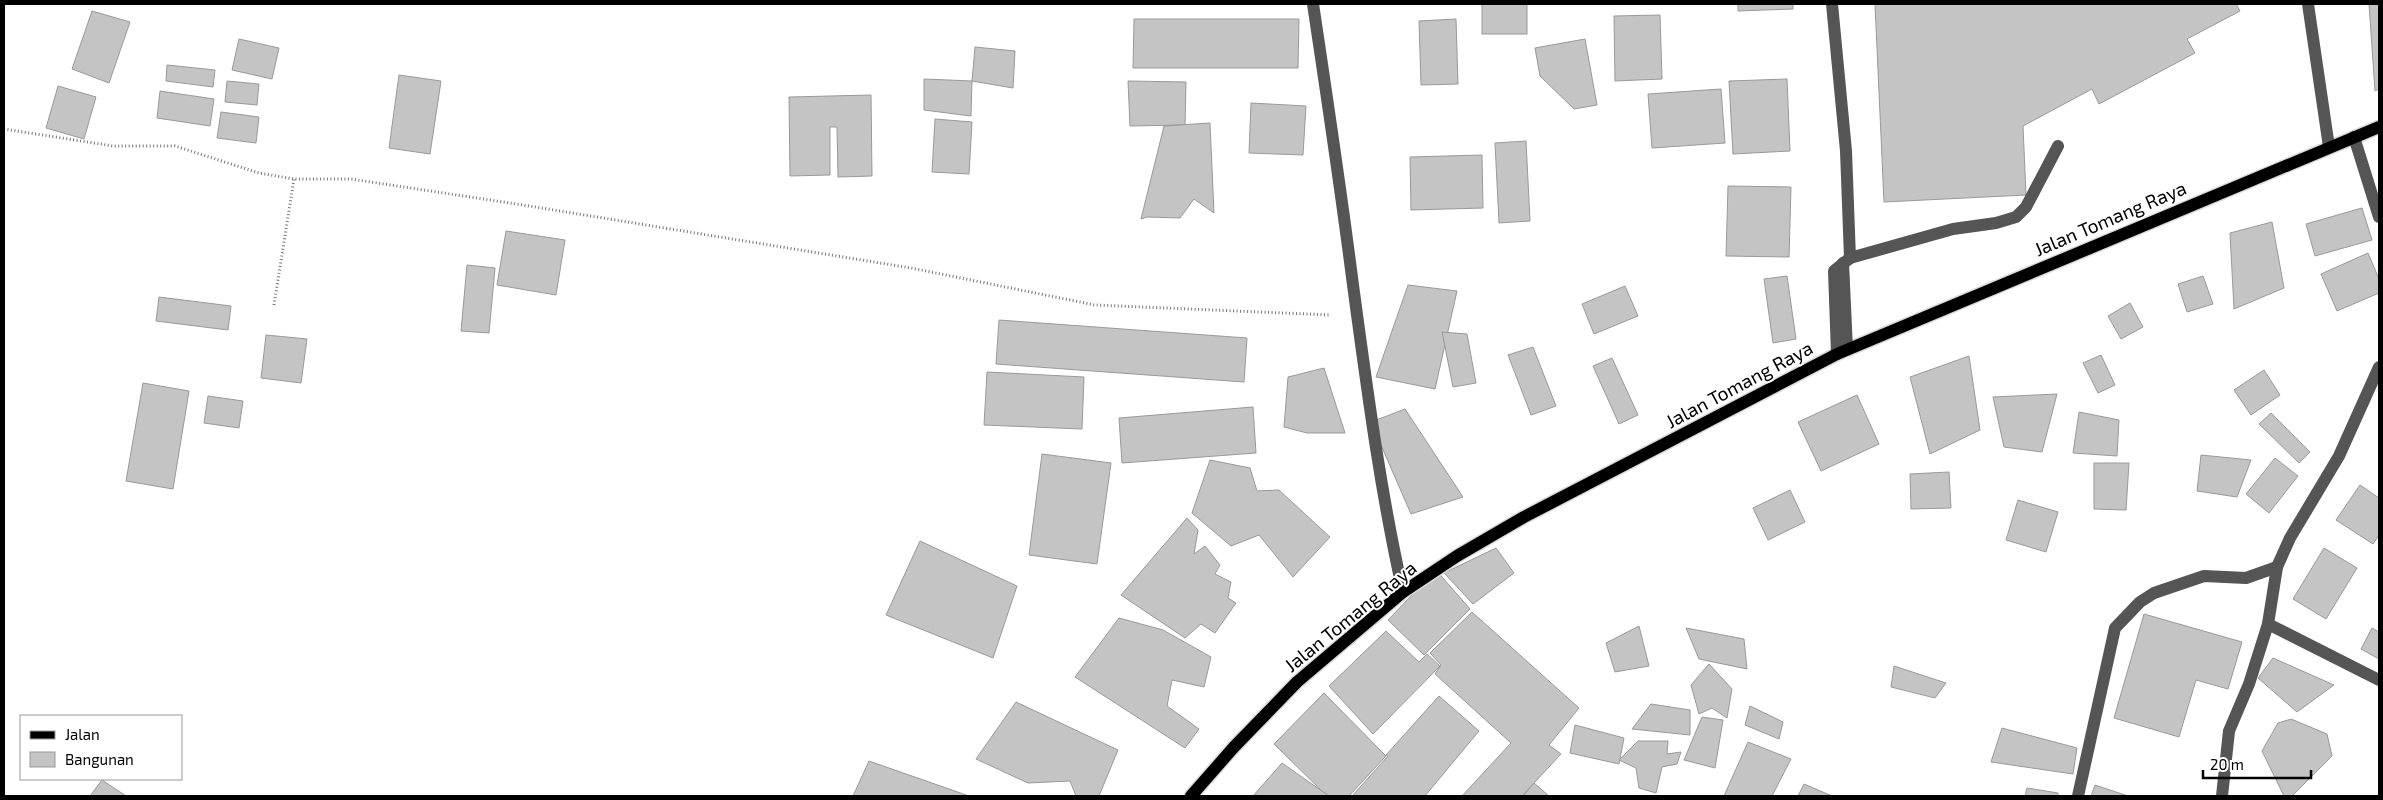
<svg xmlns="http://www.w3.org/2000/svg" width="2383" height="800" viewBox="0 0 2383 800" font-family="'Exo 2',sans-serif">
<style>
.building{fill:#c4c4c4;stroke:#999}
.lines{fill:none;stroke-linecap:round;stroke-linejoin:round}
.major-casing{stroke:#dbdbdb;stroke-width:15}
.path{stroke:#777;stroke-width:3;stroke-dasharray:1 2.5;stroke-linecap:butt}
.minor{stroke:#555;stroke-width:12}
.major{stroke:#000;stroke-width:12}
.labels{text-anchor:middle;dominant-baseline:central;stroke-width:4;stroke-linejoin:round;paint-order:stroke}
.street-label{font-size:19px;fill:#000;stroke:#fff}
</style>
<rect width="100%" height="100%" fill="#fff"/>
<g class="building">
<rect x="1482" y="4" width="45" height="30"/>
<polygon points="1738,4 1793,4 1793,9 1738,11"/>
<polygon points="1875,4 2236,4 2240,11 2187,39 2195,53 2099,104 2092,89 2023,126 2026,195 1884,202"/>
<polygon points="2369,4 2379,4 2379,89 2375,91"/>
<polygon points="92,11 130,22 109,83 72,69"/>
<polygon points="1660,15 1662,79 1615,81 1614,16"/>
<polygon points="1134,19 1299,19 1298,68 1133,68"/>
<polygon points="1456,19 1458,84 1421,85 1419,21"/>
<polygon points="239,39 279,48 272,79 232,70"/>
<polygon points="1585,39 1597,105 1574,109 1540,76 1535,48"/>
<polygon points="975,47 1015,51 1013,88 972,81"/>
<polygon points="167,65 215,70 213,87 166,81"/>
<polygon points="399,75 441,81 430,154 389,148"/>
<polygon points="924,79 972,81 971,116 924,110"/>
<polygon points="1787,79 1790,151 1733,154 1729,81"/>
<polygon points="227,81 259,84 257,105 225,102"/>
<polygon points="1128,81 1186,82 1185,125 1130,126"/>
<polygon points="58,86 96,97 84,139 46,128"/>
<polygon points="1721,89 1725,143 1652,148 1648,94"/>
<polygon points="160,91 214,99 210,126 157,118"/>
<polygon points="871,95 872,176 838,177 837,127 830,127 830,175 790,176 789,97"/>
<polygon points="1251,103 1306,106 1303,155 1249,153"/>
<polygon points="221,112 259,117 256,143 217,138"/>
<polygon points="935,119 972,122 969,174 932,172"/>
<polygon points="1210,123 1214,213 1194,199 1180,218 1147,217 1141,219 1164,126"/>
<polygon points="1526,141 1530,221 1499,223 1495,143"/>
<polygon points="1482,155 1483,208 1411,210 1410,157"/>
<polygon points="1728,186 1791,187 1789,257 1726,256"/>
<polygon points="2362,208 2372,240 2315,256 2306,224"/>
<polygon points="2272,222 2284,288 2234,309 2230,233"/>
<polygon points="506,231 565,240 556,295 497,285"/>
<polygon points="2368,253 2379,279 2379,293 2337,311 2321,274"/>
<polygon points="467,265 495,268 489,333 461,331"/>
<polygon points="1787,276 1796,339 1773,343 1764,279"/>
<polygon points="2203,276 2213,304 2187,312 2178,284"/>
<polygon points="1408,285 1457,291 1435,389 1376,377"/>
<polygon points="1625,286 1638,316 1594,334 1582,304"/>
<polygon points="159,297 231,306 228,330 156,321"/>
<polygon points="2130,303 2143,327 2121,339 2108,316"/>
<polygon points="999,320 1247,338 1244,382 996,364"/>
<polygon points="1442,332 1467,334 1476,383 1453,387"/>
<polygon points="266,335 307,339 301,383 261,378"/>
<polygon points="1533,347 1556,406 1531,415 1508,355"/>
<polygon points="2101,355 2115,385 2098,393 2083,363"/>
<polygon points="1969,356 1980,430 1930,454 1910,377"/>
<polygon points="1612,358 1638,415 1619,424 1593,366"/>
<polygon points="1324,368 1345,433 1307,433 1284,427 1288,377"/>
<polygon points="2264,370 2280,395 2251,415 2234,390"/>
<polygon points="987,372 1084,377 1082,429 984,425"/>
<polygon points="143,383 189,391 173,489 126,481"/>
<polygon points="2057,394 2042,452 2004,447 1993,397"/>
<polygon points="1857,395 1879,444 1821,471 1798,422"/>
<polygon points="208,396 243,401 239,428 204,423"/>
<polygon points="1253,407 1256,453 1122,463 1119,418"/>
<polygon points="1405,409 1463,497 1411,514 1371,422"/>
<polygon points="2079,412 2119,420 2117,456 2073,453"/>
<polygon points="2271,413 2310,452 2299,463 2259,424"/>
<polygon points="1042,454 1111,463 1097,564 1029,555"/>
<polygon points="2201,455 2251,460 2237,497 2197,491"/>
<polygon points="2275,458 2298,476 2269,513 2246,494"/>
<polygon points="1210,460 1250,468 1257,491 1279,490 1330,537 1293,577 1259,535 1231,546 1192,513"/>
<polygon points="2094,463 2129,463 2126,510 2094,509"/>
<polygon points="1949,472 1951,508 1911,509 1910,474"/>
<polygon points="2360,485 2379,498 2379,535 2373,544 2336,520"/>
<polygon points="1790,490 1805,522 1768,540 1753,508"/>
<polygon points="2018,500 2058,512 2046,552 2006,540"/>
<polygon points="1187,518 1198,530 1194,554 1205,546 1220,565 1215,574 1231,582 1228,598 1236,603 1215,633 1201,624 1185,638 1121,595"/>
<polygon points="920,541 1017,586 993,658 886,615"/>
<polygon points="1496,548 1514,573 1473,604 1444,573"/>
<polygon points="2324,548 2357,568 2326,619 2293,599"/>
<polygon points="1436,570 1470,609 1424,655 1388,620"/>
<polygon points="1472,612 1579,708 1549,745 1561,754 1522,796 1462,796 1511,743 1435,674 1441,665 1430,653"/>
<polygon points="2144,614 2242,642 2228,689 2196,680 2179,737 2114,718"/>
<polygon points="1119,618 1163,630 1211,657 1204,687 1172,680 1167,706 1199,729 1185,748 1075,677"/>
<polygon points="1639,626 1649,666 1615,672 1606,643"/>
<polygon points="1686,628 1744,639 1747,669 1699,659"/>
<polygon points="2372,628 2379,632 2379,659 2361,649"/>
<polygon points="1386,631 1419,662 1427,654 1440,666 1373,734 1329,686"/>
<polygon points="2273,658 2334,685 2297,712 2258,678"/>
<polygon points="1709,664 1732,689 1727,718 1712,708 1699,714 1691,685"/>
<polygon points="1894,666 1946,683 1935,698 1891,687"/>
<polygon points="1324,693 1386,756 1349,796 1327,796 1274,744"/>
<polygon points="1439,696 1479,731 1425,796 1352,796 1388,756 1386,755"/>
<polygon points="1016,702 1118,750 1099,796 1076,796 1070,781 1028,783 976,759"/>
<polygon points="1651,704 1690,710 1690,735 1632,729"/>
<polygon points="1750,706 1783,722 1779,739 1745,725"/>
<polygon points="1702,717 1723,720 1715,768 1684,760"/>
<polygon points="2291,719 2327,734 2332,756 2292,796 2284,796 2262,751 2278,723"/>
<polygon points="1575,725 1624,738 1619,764 1570,753"/>
<polygon points="2002,728 2077,748 2073,774 1991,762"/>
<polygon points="1638,741 1668,741 1667,754 1681,752 1677,764 1662,767 1656,793 1639,788 1636,768 1619,760"/>
<polygon points="1748,742 1791,759 1772,796 1724,796"/>
<polygon points="869,761 969,796 853,796"/>
<polygon points="1282,763 1329,796 1253,796"/>
<polygon points="102,780 126,796 90,796"/>
<polygon points="1534,783 1549,796 1523,796"/>
<polygon points="1804,784 1832,796 1798,796"/>
<polygon points="2095,785 2128,796 2091,796"/>
<polygon points="2027,788 2058,793 2058,796 2025,796"/>
</g>
<g class="lines">
<defs>
<polyline id="major" points="1191,796 1234,747 1297,682 1403,592 1457,556 1524,517 1837,354 2379,127"/>
</defs>
<use href="#major" class="major-casing"/>
<g class="path">
<polyline points="4,129 113,146 175,146 259,173 294,179 351,179 523,205 911,268 1095,305 1331,315"/>
<polyline points="274,305 294,179"/>
</g>
<g class="minor">
<path d="M1313,4C1327,97 1341,191 1353,285C1367,388 1380,490 1403,592"/>
<polyline points="1832,4 1846,151 1850,258 1834,271 1837,354"/>
<polyline points="2308,4 2329,147"/>
<polyline points="2354,137 2379,217"/>
<polyline points="1850,258 1953,229 1996,223 2016,217 2026,207 2058,146"/>
<polyline points="1843,263 1847,349"/>
<polyline points="2268,624 2379,680"/>
<polyline points="2078,796 2115,628 2140,602 2154,593 2204,576 2246,578 2277,567"/>
<polyline points="2222,796 2229,731 2249,684 2268,624 2277,567 2290,538 2339,456 2379,367"/>
</g>
<use href="#major" class="major"/>
</g>
<g class="labels">
<g class="street-label">
<text transform="translate(2110 218) rotate(-23)">Jalan Tomang Raya</text>
<text transform="translate(1739 384) rotate(-28)">Jalan Tomang Raya</text>
<text transform="translate(1350 616) rotate(-39)">Jalan Tomang Raya</text>
</g>
</g>
<rect width="2383" height="800" fill="none" stroke="#000000" stroke-width="10"/>
<rect x="20" y="715" width="162" height="65" fill="#ffffff" stroke="#999999"/>
<rect x="30" y="731" width="25" height="8" fill="#000000" stroke="#999999"/>
<text x="65" y="740" font-size="15" fill="#000000">Jalan</text>
<rect x="30" y="752" width="25" height="15" fill="#c4c4c4" stroke="#999999"/>
<text x="65" y="765" font-size="15" fill="#000000">Bangunan</text>
<path d="M2203 770v8h108v-8" fill="none" stroke="#000000" stroke-width="2.5"/>
<text x="2210" y="770" font-size="15" fill="#000000" stroke="#ffffff" stroke-width="4" paint-order="stroke">20 m</text>
</svg>
